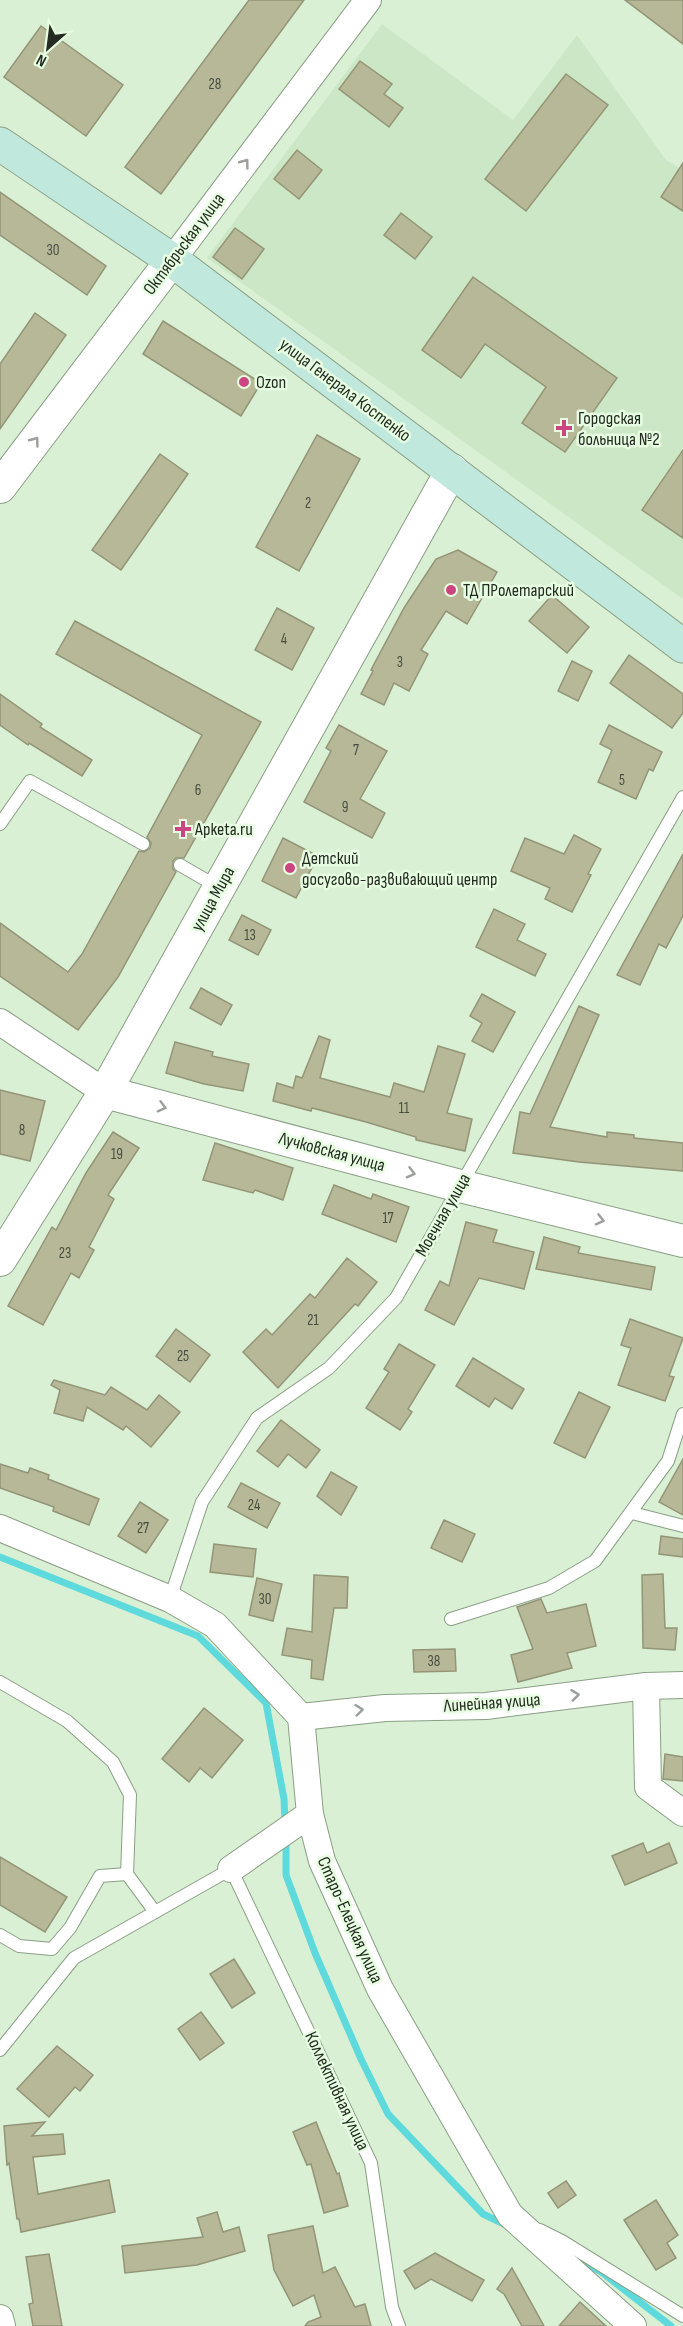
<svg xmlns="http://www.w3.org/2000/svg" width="683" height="2326" viewBox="0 0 683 2326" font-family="'Sofia Sans Condensed',sans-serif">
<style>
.built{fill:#cce7c5}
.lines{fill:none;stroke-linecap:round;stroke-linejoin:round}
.stream{stroke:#5edadc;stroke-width:7}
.building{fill:#b6b898;stroke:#939576;stroke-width:1.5}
.service-casing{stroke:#8a9f85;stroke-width:14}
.minor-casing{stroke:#8a9f85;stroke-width:28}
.tertiary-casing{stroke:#8a9f85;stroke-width:34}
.secondary-casing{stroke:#8a9f85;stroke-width:35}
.service{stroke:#fff;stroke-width:12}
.minor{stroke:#fff;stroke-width:26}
.tertiary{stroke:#fff;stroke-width:32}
.secondary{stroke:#c1e8dc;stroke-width:33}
.oneway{stroke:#9ca09c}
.poi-dot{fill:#cc4482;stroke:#e7fde1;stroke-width:2}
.labels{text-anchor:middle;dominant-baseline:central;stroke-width:5;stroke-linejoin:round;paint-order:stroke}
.number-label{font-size:15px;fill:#484f40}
.street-label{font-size:18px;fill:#242c22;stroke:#e7fde1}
.poi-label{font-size:18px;fill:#242c22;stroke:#e7fde1;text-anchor:start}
</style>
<rect width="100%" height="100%" fill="#d9f0d4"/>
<polygon class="built" points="382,24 513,120 577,35 666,160 683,170 683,599 207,258"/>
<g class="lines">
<g class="stream">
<polyline points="0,1557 198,1636 266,1703 284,1799 285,1824"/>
<polyline points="286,1838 286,1875 315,1953 361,2059 388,2114 483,2214 506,2225"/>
<polyline points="575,2259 600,2271 671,2326"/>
</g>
</g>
<g class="building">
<polygon points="249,0 304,0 161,194 125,167"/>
<polygon points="625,0 683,0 683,44"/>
<polygon points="41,26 123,85 86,136 4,77"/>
<polygon points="360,61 392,84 384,94 403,108 389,127 339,89"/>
<polygon points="566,74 608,105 526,211 485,179"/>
<polygon points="297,150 322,170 299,199 274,179"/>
<polygon points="683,163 683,211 661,197"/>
<polygon points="0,192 106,266 87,295 0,235"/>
<polygon points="401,213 432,237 415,259 384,235"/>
<polygon points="235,228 264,249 242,279 213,257"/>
<polygon points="473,277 617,378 565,452 522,423 546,387 485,344 461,378 422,350"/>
<polygon points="35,313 66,335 0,429 0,364"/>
<polygon points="163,321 261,383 241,416 143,354"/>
<polygon points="317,435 360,459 299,571 256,547"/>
<polygon points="683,450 683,538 642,510"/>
<polygon points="160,454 188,474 121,570 92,550"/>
<polygon points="458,550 497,572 467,624 446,611 421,650 428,654 409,691 394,683 384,705 361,694 373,671 371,670 404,608 436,559"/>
<polygon points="552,595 589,627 567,653 529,621"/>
<polygon points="277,608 314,628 292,670 255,650"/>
<polygon points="75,621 261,722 184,858 176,858 173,861 173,869 176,872 118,977 78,1030 0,976 0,923 68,972 82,954 139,851 144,852 150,848 151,843 147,837 202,735 56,654"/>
<polygon points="629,655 683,694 683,713 672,728 610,683"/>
<polygon points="572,661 592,671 578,701 558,691"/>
<polygon points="0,694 42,724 40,727 92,760 82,776 29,743 28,745 0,725"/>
<polygon points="339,725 387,751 360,799 385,813 372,838 304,802 331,751 326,748"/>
<polygon points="609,725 662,752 653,771 649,769 636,799 598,782 612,750 600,744"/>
<polygon points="574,835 601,849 588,874 591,875 572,912 545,899 550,888 511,871 525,838 564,854"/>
<polygon points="283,838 318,856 296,898 262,881"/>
<polygon points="683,854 683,916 666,948 659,944 640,985 617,975"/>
<polygon points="494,909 525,924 517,940 546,954 535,976 476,947"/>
<polygon points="242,915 271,930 258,955 229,940"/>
<polygon points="201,988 232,1005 221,1025 190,1008"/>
<polygon points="482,994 515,1012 493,1052 472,1041 482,1023 470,1016"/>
<polygon points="579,1006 599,1015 550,1127 607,1137 607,1132 634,1135 634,1138 683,1143 683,1171 579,1162 513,1153 520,1112 530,1114"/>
<polygon points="319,1036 330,1040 320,1078 390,1097 394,1083 424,1092 438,1046 465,1054 447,1113 472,1119 465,1151 416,1140 416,1137 366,1122 312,1108 311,1111 273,1101 277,1083 293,1088 296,1076 302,1078"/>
<polygon points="175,1042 213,1052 212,1056 249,1064 243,1091 204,1084 166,1073"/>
<polygon points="0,1090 45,1101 30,1161 0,1154"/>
<polygon points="113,1132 139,1148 108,1195 114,1199 89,1247 94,1250 79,1278 71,1273 43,1325 8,1306 52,1227 56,1230 86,1173"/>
<polygon points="215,1143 293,1168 283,1200 255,1190 253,1193 203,1180"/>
<polygon points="334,1185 371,1199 373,1194 409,1207 396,1242 322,1214"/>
<polygon points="466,1222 497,1230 493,1242 534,1252 524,1289 479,1278 454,1325 425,1310 440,1281 449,1286"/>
<polygon points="544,1237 580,1247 578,1253 655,1267 651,1290 536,1269"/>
<polygon points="347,1258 377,1282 358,1306 355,1304 278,1388 243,1352 266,1329 272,1335 310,1294 315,1298"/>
<polygon points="630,1319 683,1338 669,1376 674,1377 665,1401 618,1385 631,1348 621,1345"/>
<polygon points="176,1329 210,1355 190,1382 156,1356"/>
<polygon points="399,1344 435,1365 408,1409 412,1412 400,1430 366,1408 389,1372 384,1369"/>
<polygon points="473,1358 524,1389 512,1409 495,1398 489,1407 456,1386"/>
<polygon points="54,1380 105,1395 111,1387 147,1410 159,1395 180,1412 151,1447 126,1426 123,1430 87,1407 83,1421 54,1413 60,1390 51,1385"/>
<polygon points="579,1392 610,1407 585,1458 554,1443"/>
<polygon points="281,1420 320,1450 306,1468 288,1454 278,1467 257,1451"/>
<polygon points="683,1459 683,1515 659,1502"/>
<polygon points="0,1464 28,1473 30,1468 49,1475 48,1479 99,1499 89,1525 53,1511 54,1507 0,1488"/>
<polygon points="331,1472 357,1487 341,1515 317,1496"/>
<polygon points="241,1483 280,1503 267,1528 228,1507"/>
<polygon points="140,1502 168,1520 146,1553 118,1536"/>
<polygon points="444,1520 475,1534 462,1562 431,1548"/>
<polygon points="661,1536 683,1539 683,1557 659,1554"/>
<polygon points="214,1544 256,1549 253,1577 210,1572"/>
<polygon points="663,1574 665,1628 677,1628 675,1650 643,1648 642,1575"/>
<polygon points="314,1575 348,1577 347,1608 334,1608 323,1680 311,1678 312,1660 282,1655 287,1628 312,1632"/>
<polygon points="257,1578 282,1584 273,1621 249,1615"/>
<polygon points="541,1599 547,1613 586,1604 596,1646 567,1653 572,1668 518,1682 511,1655 533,1649 517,1607"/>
<polygon points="455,1649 456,1671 414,1672 413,1650"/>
<polygon points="204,1708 243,1740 212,1778 200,1768 189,1782 162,1759"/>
<polygon points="665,1754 683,1757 683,1781 663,1779"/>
<polygon points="643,1843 647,1853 669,1843 677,1863 625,1885 612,1856"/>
<polygon points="0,1857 67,1897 45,1932 0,1905"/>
<polygon points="234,1959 255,1993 232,2008 210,1974"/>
<polygon points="201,2012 224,2043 200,2060 178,2029"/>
<polygon points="57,2046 93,2075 80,2091 75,2087 49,2117 17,2089"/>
<polygon points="45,2122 32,2136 63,2134 65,2154 33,2157 38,2194 109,2180 115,2212 21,2232 19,2219 17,2219 9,2163 7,2165 4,2126"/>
<polygon points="316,2122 337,2174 339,2173 348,2206 324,2213 311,2164 307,2165 293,2132"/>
<polygon points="566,2181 576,2195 558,2208 548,2193"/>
<polygon points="656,2200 678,2235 667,2243 676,2258 656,2270 624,2220"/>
<polygon points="217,2212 223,2232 239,2227 245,2251 197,2265 125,2273 122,2246 203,2237 197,2218"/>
<polygon points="313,2226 323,2273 335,2267 355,2307 365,2304 371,2326 305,2326 308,2322 321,2317 314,2295 293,2306 274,2270 268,2235"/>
<polygon points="435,2253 484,2280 472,2301 431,2279 415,2289 404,2271"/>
<polygon points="49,2254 62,2326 33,2326 29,2304 33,2303 26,2257"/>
<polygon points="512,2268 544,2326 522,2326 504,2294 497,2289"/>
<polygon points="580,2302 606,2326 559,2326"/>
</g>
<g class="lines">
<defs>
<g id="service">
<polyline points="0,824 30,781 143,844"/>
<polyline points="180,865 218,887"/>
<polyline points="632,1513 683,1526"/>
<polyline points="170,1599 202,1502 257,1418 329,1368 396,1298 683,797"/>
<polyline points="451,1619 549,1588 595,1561 668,1461 683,1414"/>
<polyline points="0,1682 67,1721 113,1762 130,1795 127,1874 155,1912"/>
<polyline points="0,1935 19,1946 52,1949 70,1928 100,1876 127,1874"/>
<polyline points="0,2050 74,1958 231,1869 371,2163 392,2307 399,2326"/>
<polyline points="540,2230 562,2241 683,2316"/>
</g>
<g id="minor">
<polyline points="172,260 368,0"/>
<polyline points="0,1022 105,1092"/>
<polyline points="0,1528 170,1599 215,1625 301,1717 310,1814 322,1861 380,1989 510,2215 633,2326"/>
<polyline points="646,1686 648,1787 683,1813"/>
<polyline points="301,1717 385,1708 486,1706 646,1686 683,1685"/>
<polyline points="231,1869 310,1814"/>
<polyline points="0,2318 2,2326"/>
</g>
<g id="tertiary">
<polyline points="0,487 172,260"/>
<polyline points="105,1092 460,1186 683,1241"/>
<polyline points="0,1260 105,1092 452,470"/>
</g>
<polyline id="secondary" points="0,144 172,260 683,646"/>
</defs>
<use href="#service" class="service-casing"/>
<use href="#minor" class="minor-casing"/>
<use href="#tertiary" class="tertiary-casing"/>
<use href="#secondary" class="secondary-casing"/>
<use href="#service" class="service"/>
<use href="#minor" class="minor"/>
<use href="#tertiary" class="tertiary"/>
<use href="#secondary" class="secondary"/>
</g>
<defs><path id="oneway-chevron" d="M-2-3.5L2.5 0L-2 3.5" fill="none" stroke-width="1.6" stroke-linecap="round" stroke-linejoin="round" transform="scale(1.5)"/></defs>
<g class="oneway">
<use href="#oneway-chevron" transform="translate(245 163) rotate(-53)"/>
<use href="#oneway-chevron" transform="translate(35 441) rotate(-53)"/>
<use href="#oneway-chevron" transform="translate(162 1107) rotate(15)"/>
<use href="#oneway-chevron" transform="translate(411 1173) rotate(15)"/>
<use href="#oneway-chevron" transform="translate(600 1220) rotate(14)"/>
<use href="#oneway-chevron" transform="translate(575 1695) rotate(-7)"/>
<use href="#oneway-chevron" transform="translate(359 1710) rotate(-6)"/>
</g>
<g class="poi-dot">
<circle cx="244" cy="382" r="6"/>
<path d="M561 419h6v6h6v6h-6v6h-6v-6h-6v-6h6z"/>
<circle cx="451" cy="590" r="6"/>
<path d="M180 820h6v6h6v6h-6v6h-6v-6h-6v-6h6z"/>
<circle cx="290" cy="868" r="6"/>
</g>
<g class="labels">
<g class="number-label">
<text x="215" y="84">28</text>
<text x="53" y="250">30</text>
<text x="308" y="503">2</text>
<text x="284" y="639">4</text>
<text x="400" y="662">3</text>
<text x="356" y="750">7</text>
<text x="622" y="780">5</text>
<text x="198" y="790">6</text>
<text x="345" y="807">9</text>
<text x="250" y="935">13</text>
<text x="404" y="1108">11</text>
<text x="22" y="1130">8</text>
<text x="117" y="1154">19</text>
<text x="388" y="1218">17</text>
<text x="65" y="1253">23</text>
<text x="313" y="1320">21</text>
<text x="183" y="1356">25</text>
<text x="254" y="1505">24</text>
<text x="143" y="1528">27</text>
<text x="265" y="1599">30</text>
<text x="434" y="1661">38</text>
</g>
<g class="street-label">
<text transform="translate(184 244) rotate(-53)">Октябрьская улица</text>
<text transform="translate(345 390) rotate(37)">улица Генерала Костенко</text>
<text transform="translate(213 899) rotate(-61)">улица Мира</text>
<text transform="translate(332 1152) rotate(15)">Лучковская улица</text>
<text transform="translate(443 1215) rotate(-60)">Моечная улица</text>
<text transform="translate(492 1703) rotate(-4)">Линейная улица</text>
<text transform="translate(350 1920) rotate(66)">Старо-Елецкая улица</text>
<text transform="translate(337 2091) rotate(65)">Коллективная улица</text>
</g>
<g class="poi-label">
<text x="256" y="382">Ozon</text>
<text x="578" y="418">Городская<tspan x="578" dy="21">больница №2</tspan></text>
<text x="463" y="590">ТД ПРолетарский</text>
<text x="195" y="829">Apketa.ru</text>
<text x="302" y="858">Детский<tspan x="302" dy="21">досугово-развивающий центр</tspan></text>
</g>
</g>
<g transform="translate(48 48) rotate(208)" stroke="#e7fde1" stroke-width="4.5" paint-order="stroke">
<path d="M0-4.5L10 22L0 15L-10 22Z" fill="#242c22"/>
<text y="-9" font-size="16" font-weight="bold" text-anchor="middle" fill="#242c22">N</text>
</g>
</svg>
